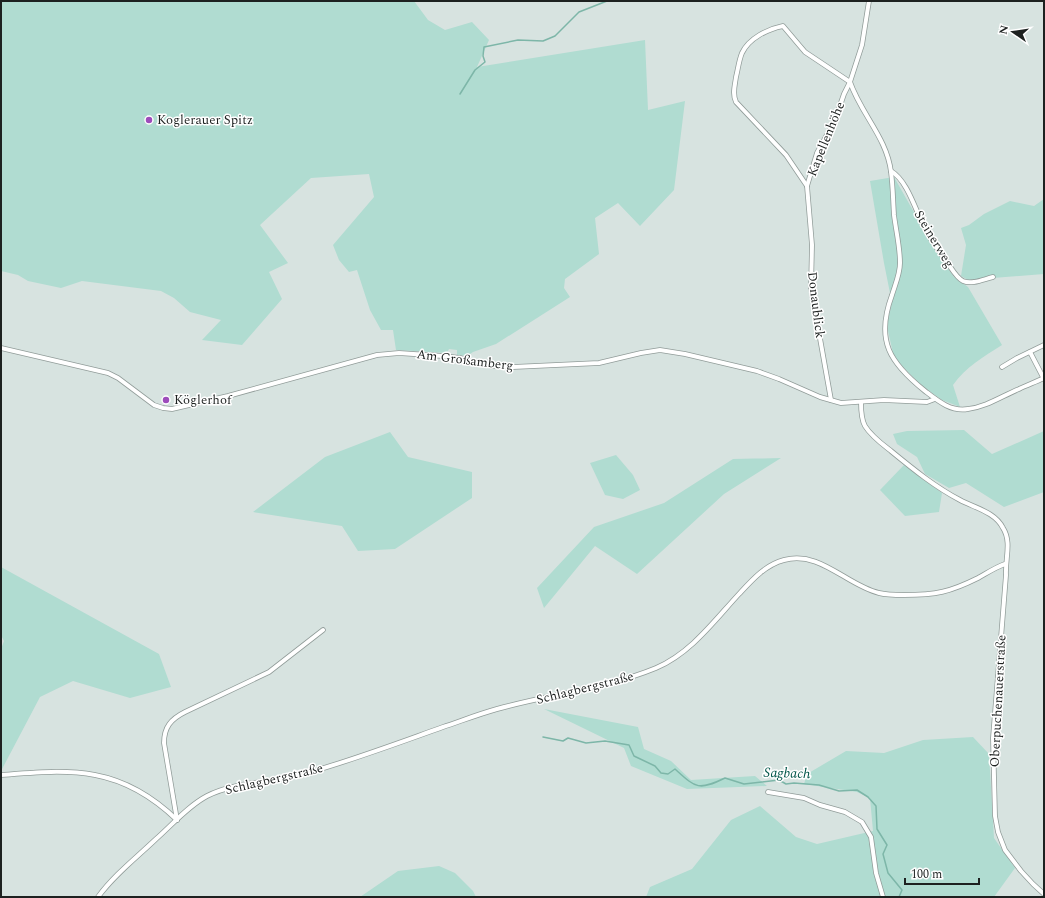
<svg xmlns="http://www.w3.org/2000/svg" width="1045" height="898" viewBox="0 0 1045 898" font-family="Spectral,serif">
<style>
.green{fill:#b0dcd1}
.lines{fill:none;stroke-linecap:round;stroke-linejoin:round}
.stream{stroke:#7db6a8;stroke-width:1.5}
.minor-casing{stroke:#919c99;stroke-width:5.5}
.minor{stroke:#fff;stroke-width:4}
.poi-dot{fill:#9d4cbb;stroke:#fff;stroke-width:1.5}
.labels{text-anchor:middle;dominant-baseline:central;stroke-width:3;stroke-linejoin:round;paint-order:stroke}
.poi-label{font-size:13px;fill:#1d2120;stroke:#fff;text-anchor:start}
.street-label{font-size:13px;fill:#1d2120;stroke:#fff}
.water-label{font-size:14px;font-style:italic;fill:#015548;stroke:#fff}
</style>
<rect width="100%" height="100%" fill="#d7e3e0"/>
<g class="green">
<polygon points="1,1 414,1 428,20 445,30 472,22 489,40 477,67 645,40 648,110 685,101 674,190 640,226 618,203 595,218 599,254 565,279 564,288 570,297 496,344 473,352 467,356 457,355 457,350 449,349 447,353 396,350 393,330 381,330 370,310 357,270 349,272 339,260 333,245 374,197 369,174 311,178 260,225 288,263 269,272 282,299 242,345 202,340 221,320 190,312 174,298 161,291 82,281 61,288 28,281 18,275 1,271"/>
<path d="M894,177L936,251L954,277L968,287L1002,345C983,357 966,367 953,385L960,407L942,400L921,385L899,363L893,353L888,331V319L892,303L884,263L870,181Z"/>
<polygon points="1044,199 1044,274 968,280 961,276 966,245 961,228 969,225 984,214 1010,201 1034,206"/>
<polygon points="964,430 992,454 1044,431 1044,492 1004,507 966,483 949,488 925,474 917,457 897,444 893,434 907,431"/>
<polygon points="390,432 408,457 472,472 472,498 395,549 358,551 342,526 253,512 325,457"/>
<polygon points="616,455 633,475 640,490 623,499 605,495 590,463"/>
<polygon points="781,458 724,494 637,574 595,546 544,608 537,588 594,527 664,503 733,459"/>
<polygon points="904,465 942,493 939,512 905,516 880,490"/>
<polygon points="1,567 159,654 171,687 130,698 73,681 40,697 1,771 1,649 4,641 1,635"/>
<polygon points="544,709 638,727 644,749 671,761 691,780 755,776 767,786 687,789 631,766 624,748"/>
<polygon points="973,737 989,754 994,838 1015,868 994,897 646,897 650,887 692,869 731,820 760,806 796,837 817,844 873,831 870,798 857,792 804,784 807,774 846,751 884,753 923,740"/>
<polygon points="439,866 455,873 473,891 476,897 360,897 398,871"/>
</g>
<g class="lines">
<g class="stream">
<polyline points="460,94 475,70 485,62 483,56 484,47 518,40 543,41 555,36 579,12 607,1"/>
<path d="M543,737L563,741L568,738L586,743L605,741L629,745L634,756L655,766L661,773L668,774L675,769C696,788 698,791 725,778L744,784L779,780L786,784L794,783L819,785L839,791L857,790L868,797L876,806L877,829L887,845L883,854L888,873L902,890L899,897"/>
</g>
<defs>
<g id="minor">
<path d="M850,82C861,114 887,138 891,172C893,187 893,201 894,215C896,231 900,247 900,263C900,274 895,285 892,295C875,341 890,363 925,391C938,401 951,412 968,409C986,407 1002,396 1019,389C1027,385 1036,382 1044,378"/>
<path d="M891,171C908,181 916,212 925,229C932,242 940,253 949,265C953,271 957,278 963,281C972,285 984,279 993,277"/>
<polyline points="807,186 817,153 835,120 844,94 850,82 862,45 869,1"/>
<polyline points="1,348 108,373 118,378 154,405 163,408 172,409 228,396 377,355 399,353 443,356 460,358 491,366 513,367 599,363 641,353 660,350 685,354 757,371 779,379 820,397 841,403 884,400 927,402 935,399"/>
<polyline points="1030,352 1044,379"/>
<polyline points="1002,367 1017,358 1044,345"/>
<path d="M831,400L811,288L812,245L807,186L786,155L736,102C732,94 735,85 736,77C738,69 739,60 742,53C749,38 768,29 783,26L805,52L850,82"/>
<path d="M861,402C861,410 861,419 865,426C871,436 882,444 891,451C913,469 935,487 960,500C975,508 995,512 1003,528C1012,542 1005,559 1006,575L993,738L995,816L998,832L1005,850L1021,871L1033,884L1044,894"/>
<path d="M1,775C73,769 121,766 177,820"/>
<polyline points="768,792 804,798 820,805 845,812 862,822 871,837 876,873 883,897"/>
<path d="M177,820L164,743C164,727 171,719 185,712L269,672L323,630"/>
<path d="M98,897C114,875 136,858 156,839C172,825 188,806 207,796C236,781 275,783 307,773C353,760 398,743 443,727C461,721 479,714 497,709C550,694 605,689 656,668C691,653 714,621 739,594C752,580 765,565 784,560C820,550 846,585 879,593C887,595 896,595 904,595C936,595 950,592 978,578C987,573 996,567 1005,564"/>
</g>
</defs>
<use href="#minor" class="minor-casing"/>
<use href="#minor" class="minor"/>
</g>
<g class="poi-dot">
<circle cx="149" cy="120" r="4"/>
<circle cx="166" cy="400" r="4"/>
</g>
<g class="labels">
<g class="poi-label">
<text x="157" y="120">Koglerauer Spitz</text>
<text x="174" y="400">Köglerhof</text>
</g>
<g class="street-label">
<text transform="translate(826 139) rotate(-68)">Kapellenhöhe</text>
<text transform="translate(934 239) rotate(59)">Steinerweg</text>
<text transform="translate(816 305) rotate(83)">Donaublick</text>
<text transform="translate(465 360) rotate(7)">Am Großamberg</text>
<text transform="translate(585 688) rotate(-14)">Schlagbergstraße</text>
<text transform="translate(998 701) rotate(-87)">Oberpuchenauerstraße</text>
<text transform="translate(274 779) rotate(-13)">Schlagbergstraße</text>
</g>
<g class="water-label">
<text transform="translate(787 773) rotate(2)">Sagbach</text>
</g>
</g>
<rect width="1045" height="898" fill="none" stroke="#1d2120" stroke-width="4"/>
<g transform="translate(1013 32) rotate(283)" stroke="#ffffff" stroke-width="3" paint-order="stroke">
<path d="M0-3L7 15L0 10L-7 15Z" fill="#1d2120"/>
<text y="-6" font-size="11" font-weight="bold" text-anchor="middle" fill="#1d2120">N</text>
</g>
<path d="M905 878v6h74v-6" fill="none" stroke="#1d2120" stroke-width="2"/>
<text x="911" y="878" font-size="12" fill="#1d2120" stroke="#ffffff" stroke-width="3" paint-order="stroke">100 m</text>
</svg>
